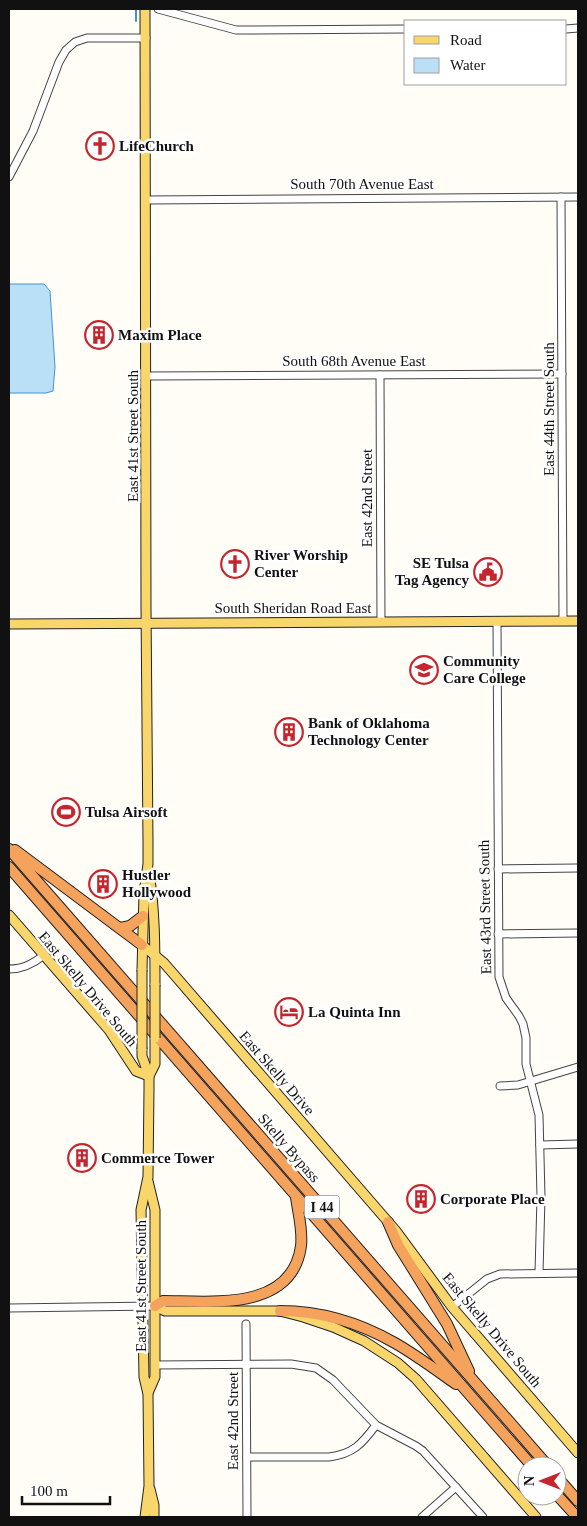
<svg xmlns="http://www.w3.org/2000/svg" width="587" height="1526" viewBox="0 0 587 1526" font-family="'Times New Roman',serif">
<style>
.water{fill:#b9e0f7;stroke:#3f96cf}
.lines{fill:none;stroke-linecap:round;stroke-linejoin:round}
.stream{stroke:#3f96cf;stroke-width:2}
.minor-casing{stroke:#444;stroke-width:9}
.major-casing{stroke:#222;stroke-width:11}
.highway-casing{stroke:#222;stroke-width:12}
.minor{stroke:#fff;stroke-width:7}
.major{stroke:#f9d66b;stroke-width:9}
.highway{stroke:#f5a25d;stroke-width:10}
.major-bridge-casing{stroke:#222;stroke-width:11;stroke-linecap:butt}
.major-bridge{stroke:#f9d66b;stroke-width:9}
.labels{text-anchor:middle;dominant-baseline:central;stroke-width:5;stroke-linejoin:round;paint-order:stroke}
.shield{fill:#fff;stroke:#585858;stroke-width:1}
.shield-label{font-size:14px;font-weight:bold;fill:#111}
.poi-label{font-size:15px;font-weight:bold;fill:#111;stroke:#fff;text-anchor:start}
.street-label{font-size:15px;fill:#111;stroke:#fff}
</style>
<rect width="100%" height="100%" fill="#fffdf5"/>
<polygon class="water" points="9,284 44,284 50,291 55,367 53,391 46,393 9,393"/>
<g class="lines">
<polyline class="stream" points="136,9 136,21"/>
<defs>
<g id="minor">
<polyline points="158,9 236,30 406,29"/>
<polyline points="566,29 578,28"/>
<polyline points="9,177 33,131 59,62 66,50 75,42 87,38 146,38"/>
<polyline points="561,197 563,621"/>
<polyline points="146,200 578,197"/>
<polyline points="380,375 381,622"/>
<polyline points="147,376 562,374"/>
<polyline points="497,621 499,977 506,998 519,1016 523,1024 526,1038 526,1064 539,1115 541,1197 539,1273"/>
<polyline points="498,869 578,868"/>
<polyline points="498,934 578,933"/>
<path d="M9,969C23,969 33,964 44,955"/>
<polyline points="500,1086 518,1085 578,1067"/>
<polyline points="540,1145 578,1144"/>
<polyline points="452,1307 487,1279 500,1274 578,1273"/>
<polyline points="9,1308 155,1306"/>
<polyline points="246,1324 247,1517"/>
<polyline points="155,1365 291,1364 316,1368 333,1380 376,1425 416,1446 423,1451 483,1517"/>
<path d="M247,1457H329C353,1454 362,1444 376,1425"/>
<polyline points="422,1517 456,1487"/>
</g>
<g id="major">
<polyline points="9,624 578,621"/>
<path d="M149,873C155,910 155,947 155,985"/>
<polyline points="9,915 109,1030 136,1071 149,1076"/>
<polyline points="142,945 164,963 396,1231 452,1307 578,1453"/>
<polyline points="142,970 144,893 148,864 148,843 146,607 145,9"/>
<polyline points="142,1049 142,1056 149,1076 149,1089 148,1177 141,1210 144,1377 148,1394 149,1486 145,1517"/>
<polyline points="149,1076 155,1064 155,1038"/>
<polyline points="155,1306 165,1311 280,1311 303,1317 333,1327 364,1341 398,1363 416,1379 536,1517"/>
<polyline points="148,1393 155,1377 155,1210 148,1181"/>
<polyline points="150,1489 154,1505 154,1517"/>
</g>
<g id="highway">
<polyline points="9,849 548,1466"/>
<polyline points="15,850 142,945"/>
<polyline points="9,867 532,1466"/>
<polyline points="120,928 130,926 143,916"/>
<polyline points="388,1222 398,1245 447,1324 469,1371"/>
<path d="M155,1306L163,1301C211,1301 292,1312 301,1246C303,1230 298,1213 296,1197"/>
<path d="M280,1311C320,1311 360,1323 395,1343C416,1355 436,1370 456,1384"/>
<polyline points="557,1477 578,1501"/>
<polyline points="557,1495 577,1517"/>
</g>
</defs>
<use href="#minor" class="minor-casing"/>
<use href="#major" class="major-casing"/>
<use href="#highway" class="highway-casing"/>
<use href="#minor" class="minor"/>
<use href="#major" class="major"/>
<use href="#highway" class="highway"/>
<defs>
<g id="major-bridge">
<polyline points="155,985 155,1038"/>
<polyline points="142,1049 142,970"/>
</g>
</defs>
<use href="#major-bridge" class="major-bridge-casing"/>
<use href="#major-bridge" class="major-bridge"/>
</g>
<defs>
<symbol id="church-ring" viewBox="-11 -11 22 22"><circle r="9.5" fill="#fff" stroke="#c4262e" stroke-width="1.5"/><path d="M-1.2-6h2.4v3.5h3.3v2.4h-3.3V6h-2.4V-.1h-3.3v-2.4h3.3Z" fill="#c4262e"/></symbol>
<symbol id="building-ring" viewBox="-11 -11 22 22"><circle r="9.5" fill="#fff" stroke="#c4262e" stroke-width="1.5"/><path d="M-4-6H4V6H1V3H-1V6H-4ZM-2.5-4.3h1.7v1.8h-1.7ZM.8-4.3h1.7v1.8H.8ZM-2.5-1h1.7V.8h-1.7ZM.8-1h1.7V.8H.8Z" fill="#c4262e"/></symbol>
<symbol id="civic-ring" viewBox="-11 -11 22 22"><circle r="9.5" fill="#fff" stroke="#c4262e" stroke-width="1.5"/><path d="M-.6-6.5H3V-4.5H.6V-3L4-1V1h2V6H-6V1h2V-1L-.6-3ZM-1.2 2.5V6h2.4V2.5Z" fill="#c4262e"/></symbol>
<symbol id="university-ring" viewBox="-11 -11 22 22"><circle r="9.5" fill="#fff" stroke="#c4262e" stroke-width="1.5"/><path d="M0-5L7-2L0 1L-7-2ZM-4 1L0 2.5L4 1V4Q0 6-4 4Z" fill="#c4262e"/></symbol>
<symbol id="stadium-ring" viewBox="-11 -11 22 22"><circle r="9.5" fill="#fff" stroke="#c4262e" stroke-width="1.5"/><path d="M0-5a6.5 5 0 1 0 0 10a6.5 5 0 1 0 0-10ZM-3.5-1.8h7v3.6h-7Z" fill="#c4262e"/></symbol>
<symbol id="hotel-ring" viewBox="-11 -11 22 22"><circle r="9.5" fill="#fff" stroke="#c4262e" stroke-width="1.5"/><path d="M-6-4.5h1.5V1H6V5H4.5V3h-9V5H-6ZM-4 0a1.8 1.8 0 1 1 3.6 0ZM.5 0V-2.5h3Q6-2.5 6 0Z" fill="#c4262e"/></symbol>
</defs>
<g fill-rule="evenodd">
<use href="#church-ring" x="84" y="130" width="32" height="32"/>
<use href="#building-ring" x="83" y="319" width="32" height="32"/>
<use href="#church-ring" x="219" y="548" width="32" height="32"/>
<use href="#civic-ring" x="472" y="556" width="32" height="32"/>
<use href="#university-ring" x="408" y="654" width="32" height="32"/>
<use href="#building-ring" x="273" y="716" width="32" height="32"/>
<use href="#stadium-ring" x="50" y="796" width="32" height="32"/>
<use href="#building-ring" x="87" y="868" width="32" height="32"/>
<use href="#hotel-ring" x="273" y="996" width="32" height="32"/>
<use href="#building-ring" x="66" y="1142" width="32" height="32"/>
<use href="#building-ring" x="405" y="1183" width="32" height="32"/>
</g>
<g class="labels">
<rect class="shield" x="304.5" y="1195.5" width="35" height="23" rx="4"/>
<g class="shield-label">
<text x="322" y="1207">I 44</text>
</g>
<g class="poi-label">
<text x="119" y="146">LifeChurch</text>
<text x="118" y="335">Maxim Place</text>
<text x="254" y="555">River Worship<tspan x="254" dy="17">Center</tspan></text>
<text x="469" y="563" text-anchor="end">SE Tulsa<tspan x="469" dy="17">Tag Agency</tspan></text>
<text x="443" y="661">Community<tspan x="443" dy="17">Care College</tspan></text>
<text x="308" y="723">Bank of Oklahoma<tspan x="308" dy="17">Technology Center</tspan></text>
<text x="85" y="812">Tulsa Airsoft</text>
<text x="122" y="875">Hustler<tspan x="122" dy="17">Hollywood</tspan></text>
<text x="308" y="1012">La Quinta Inn</text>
<text x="101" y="1158">Commerce Tower</text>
<text x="440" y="1199">Corporate Place</text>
</g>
<g class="street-label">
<text x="362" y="184">South 70th Avenue East</text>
<text x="354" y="361">South 68th Avenue East</text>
<text transform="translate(549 409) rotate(-90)">East 44th Street South</text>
<text transform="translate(133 436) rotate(-90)">East 41st Street South</text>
<text transform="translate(367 498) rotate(-90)">East 42nd Street</text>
<text x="293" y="608">South Sheridan Road East</text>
<text transform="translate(485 907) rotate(-91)">East 43rd Street South</text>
<text transform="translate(88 989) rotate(50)">East Skelly Drive South</text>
<text transform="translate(277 1073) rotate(49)">East Skelly Drive</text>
<text transform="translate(289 1148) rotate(49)">Skelly Bypass</text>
<text transform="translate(141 1286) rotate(-90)">East 41st Street South</text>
<text transform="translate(492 1330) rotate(50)">East Skelly Drive South</text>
<text transform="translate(233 1421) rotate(-90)">East 42nd Street</text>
</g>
</g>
<rect width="587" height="1526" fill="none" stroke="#111111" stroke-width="20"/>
<rect x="404" y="20" width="162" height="65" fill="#ffffff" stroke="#a0a0a0"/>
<rect x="414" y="36" width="25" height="8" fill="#f9d66b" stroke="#a0a0a0"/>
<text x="450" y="45" font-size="15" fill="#111111">Road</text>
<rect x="414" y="58" width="25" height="15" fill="#b9e0f7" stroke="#a0a0a0"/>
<text x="450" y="70" font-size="15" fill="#111111">Water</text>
<g transform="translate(542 1481) rotate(270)"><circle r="24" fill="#ffffff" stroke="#a0a0a0"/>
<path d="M0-4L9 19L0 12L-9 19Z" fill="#c4262e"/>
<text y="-8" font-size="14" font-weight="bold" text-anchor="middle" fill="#111111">N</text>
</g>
<path d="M22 1496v8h88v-8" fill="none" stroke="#111111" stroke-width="2.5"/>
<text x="30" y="1496" font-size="15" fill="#111111" stroke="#ffffff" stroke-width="4" paint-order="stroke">100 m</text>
</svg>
